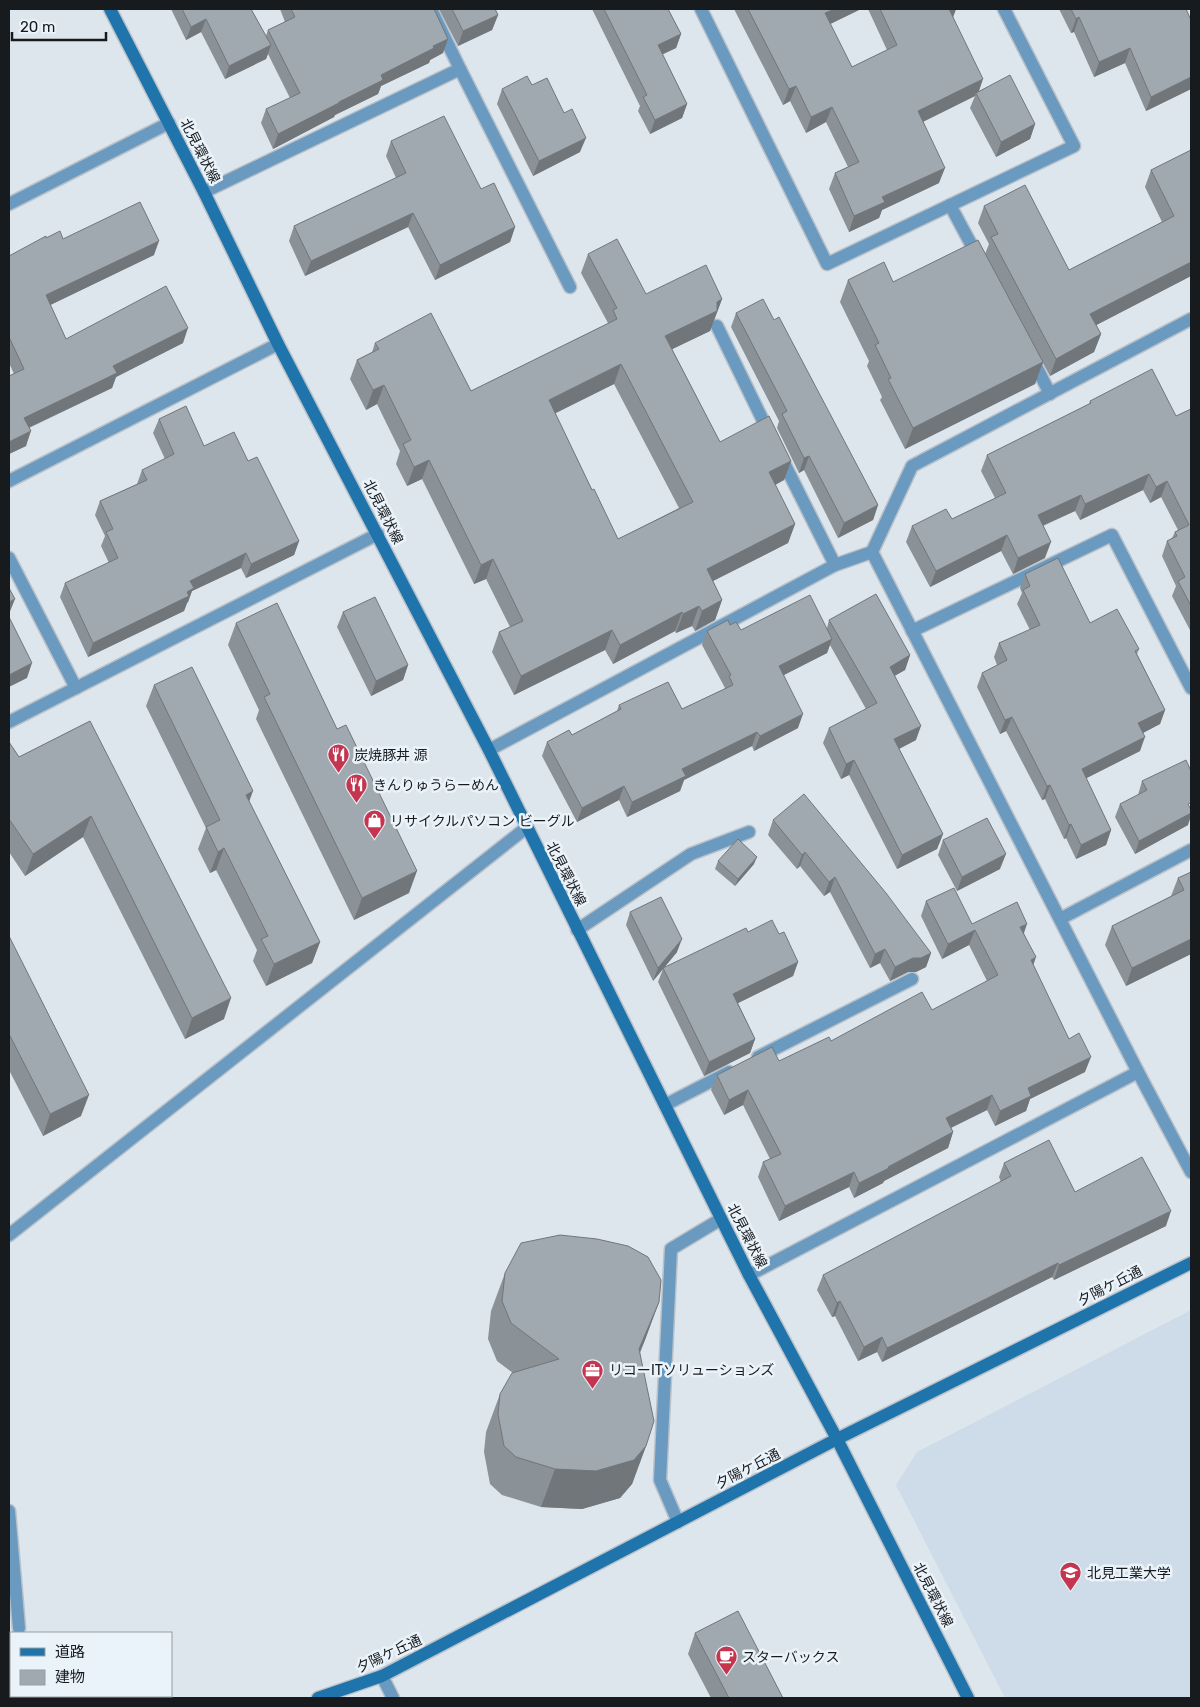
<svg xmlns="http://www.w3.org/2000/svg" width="1200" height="1707" viewBox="0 0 1200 1707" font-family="Rubik,'Noto Sans JP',sans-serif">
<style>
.built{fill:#cddce8}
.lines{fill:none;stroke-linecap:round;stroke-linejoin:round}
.lane-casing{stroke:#bac1c8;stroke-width:15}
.street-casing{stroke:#bac1c8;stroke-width:15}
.secondary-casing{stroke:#bac1c8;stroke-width:15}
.lane{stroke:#6a9ac0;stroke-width:12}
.street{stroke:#6a9ac0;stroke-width:12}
.secondary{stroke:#1e74ab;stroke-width:12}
.wall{fill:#8a9197;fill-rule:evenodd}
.shaded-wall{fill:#71767b}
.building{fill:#a1a9b0;stroke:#71767b;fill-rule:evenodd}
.labels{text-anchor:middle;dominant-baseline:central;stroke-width:5;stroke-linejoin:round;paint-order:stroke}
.street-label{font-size:14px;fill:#181b1e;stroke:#ebf3fa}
.poi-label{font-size:14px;fill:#181b1e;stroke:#ebf3fa;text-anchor:start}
</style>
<rect width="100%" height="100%" fill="#dee6ed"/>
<polygon class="built" points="1191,1310 1191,1698 1005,1698 896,1485 917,1452"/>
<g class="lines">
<defs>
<g id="lane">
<polyline points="950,205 979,259"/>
<polyline points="717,326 770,435"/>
<polyline points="1032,358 1050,394"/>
<polyline points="780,455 835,565"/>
<polyline points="577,930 691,854 749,832"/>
<polyline points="758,1057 912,979"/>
<polyline points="665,1105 729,1072"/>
<polyline points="678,1522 660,1480 671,1249 721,1219"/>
</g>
<g id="street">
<polyline points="431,9 460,69"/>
<polyline points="701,9 827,264 1074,146 1004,9"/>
<polyline points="204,192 460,69 570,287"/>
<polyline points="9,204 169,123"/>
<polyline points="1191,319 912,466 872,552 1138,1072 1191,1172"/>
<polyline points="9,481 278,344"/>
<polyline points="9,558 76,688"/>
<polyline points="912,631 1112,535 1191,688"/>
<polyline points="9,722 378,534"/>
<polyline points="489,750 835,565 872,552"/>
<polyline points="1060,919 1191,850"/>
<polyline points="9,1235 526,828"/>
<polyline points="749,1275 1138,1072"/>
<polyline points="9,1511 19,1628"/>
<polyline points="382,1676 393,1698"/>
</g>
<g id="secondary">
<polyline points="110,9 204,192 278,344 489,750 749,1275 837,1439 968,1698"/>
<polyline points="318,1698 382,1676 837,1439 1191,1263"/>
</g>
</defs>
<use href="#lane" class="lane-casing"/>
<use href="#street" class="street-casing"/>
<use href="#secondary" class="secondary-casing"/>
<use href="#lane" class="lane"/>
<use href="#street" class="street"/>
<use href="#secondary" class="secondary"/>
</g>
<g class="wall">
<polygon points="171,9 251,9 266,36 268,30 285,22 280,9 434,9 443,53 430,60 429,63 381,86 378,94 335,115 334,117 273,149 261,123 266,109 290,98 268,54 266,59 225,79 201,32 186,40"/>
<polygon points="439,9 495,9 498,15 492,30 458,46"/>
<polygon points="592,9 668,9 681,34 676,48 662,54 687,104 682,118 650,134 638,111 640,106"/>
<polygon points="734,9 861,9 830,24 852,67 887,50 868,9 956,9 953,17 979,91 1035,124 1030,139 996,157 970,108 975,96 923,122 939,183 882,210 879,218 849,232 829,189 835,173 848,167 826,122 806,133 790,101 783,105"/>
<polygon points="1059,9 1186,9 1191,20 1191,89 1146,111 1125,63 1094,77 1074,32 1071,33"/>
<polygon points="532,85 580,152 533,176 497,104 502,89"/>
<polygon points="391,141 481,189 515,227 510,242 435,280 408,227 305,276 289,241 294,226 396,178 386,156"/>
<polygon points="1191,150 1191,276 1096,325 1101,334 1094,352 1050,376 1043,363 1035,384 905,449 880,400 882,397 867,366 869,361 840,302 848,280 893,282 985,254 989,244 978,223 984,206 1069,270 1162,222 1145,187 1151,170"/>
<polygon points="46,238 63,239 154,255 50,305 66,339 183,343 116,377 112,388 29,428 26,446 9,454 9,376 14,374 9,363 9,256"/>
<path d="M588,254L646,294L722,299L710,331L672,349L720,442L791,461L784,480L775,485L795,524L788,543L713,581L722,600L715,620L695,631L692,626L676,633L675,631L613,664L605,650L514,695L492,652L499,632L510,627L486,579L474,584L422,479L407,486L396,464L400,451L377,404L366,410L350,379L357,360L372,352L375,343L471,391L607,324L608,323L581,273ZM614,384L679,508L618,539L592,490L555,413Z"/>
<polygon points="736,313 774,320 878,505 873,520 838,538 804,470 799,473 777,428 779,421 731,327"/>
<polygon points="1090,401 1176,416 1191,409 1191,632 1172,596 1176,586 1162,556 1167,541 1172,538 1175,532 1178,530 1161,497 1150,503 1143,490 1080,520 1075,511 1043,526 1045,558 1013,574 1001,551 930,587 906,542 912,526 952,519 995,498 981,471 987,455 1089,404"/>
<polygon points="159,419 204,446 248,461 299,541 294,555 246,578 241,568 192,591 188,602 187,603 184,611 88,657 60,597 65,583 109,563 101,546 105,536 95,515 100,501 137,484 142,470 165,459 153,433"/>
<polygon points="1025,574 1090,623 1139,649 1137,654 1165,710 1160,724 1143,733 1140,751 1086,778 1111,830 1106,845 1076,859 1066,838 1064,839 1045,799 1042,800 1006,731 1000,734 977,687 982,673 997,665 994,657 999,643 1030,630 1017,604 1022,593 1020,588"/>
<polygon points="343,612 408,665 403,680 371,696 337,627"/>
<polygon points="829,620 910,655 905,670 894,676 916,740 899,749 943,834 937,849 897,869 849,775 841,779 823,743 829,728 866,709 830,645 827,653 784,675 798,728 754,751 752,746 684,780 680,791 627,817 619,800 577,822 542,756 547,742 572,735 617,711 619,705 682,709 724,689 725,688 702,645 707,631 730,625 741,630 827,628"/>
<polygon points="236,623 337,729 409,893 354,920 256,719 259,710 228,645"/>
<polygon points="154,685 249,802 320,942 312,963 266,986 253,961 257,950 216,870 210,873 198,849 206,828 146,706"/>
<polygon points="90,721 224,1019 185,1039 83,837 25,876 9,852 9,742 19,757"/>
<polygon points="1142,781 1188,825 1135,854 1115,817 1120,804 1138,795"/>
<polygon points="773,820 931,953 926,967 916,972 908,972 890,981 880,963 870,968 830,892 824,896 800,866 797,869 768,835"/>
<polygon points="943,840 1000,869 957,891 938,855"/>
<polygon points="718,861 754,864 735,886 715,869"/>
<polygon points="1191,872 1191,954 1126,986 1105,945 1112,926 1171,896 1178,878"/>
<polygon points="926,901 972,924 1024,933 1033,965 1085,1072 1030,1099 1026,1111 995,1126 987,1110 951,1128 953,1132 948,1148 884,1181 883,1183 854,1198 849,1187 779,1221 758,1177 763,1162 770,1159 743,1105 724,1115 711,1090 717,1075 779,1061 831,1041 932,1010 987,981 969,945 942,959 921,916"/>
<polygon points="630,912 677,952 664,968 748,932 779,934 798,962 793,976 738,1003 755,1039 750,1053 704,1076 658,982 663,969 653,981 626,925"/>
<polygon points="9,936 81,1116 43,1136 9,1070"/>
<polygon points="1004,1163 1075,1192 1166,1226 1054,1280 1052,1277 882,1362 877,1352 858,1361 835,1316 832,1317 817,1290 823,1275 1001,1182 999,1177"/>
<polygon points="505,1273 659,1302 640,1353 646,1446 632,1484 620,1498 582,1509 541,1507 502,1495 490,1484 484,1452 486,1432 500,1394 513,1373 497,1361 488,1339 491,1311"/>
<polygon points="695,1633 783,1698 711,1698 688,1654"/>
</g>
<g class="shaded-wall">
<polygon points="835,9 861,9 820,29 825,13"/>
<polygon points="947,9 956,9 953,17"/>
<polygon points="498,15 492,30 458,46 463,31"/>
<polygon points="1079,17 1074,32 1071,33 1076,19"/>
<polygon points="206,19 201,32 186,40 191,27"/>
<polygon points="681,34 676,48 653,59 658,45"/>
<polygon points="448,39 443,53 430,60 429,63 381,86 378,94 335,115 334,117 273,149 278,134 339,102 381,75 433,46"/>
<polygon points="271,45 266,59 225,79 229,66"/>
<polygon points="1130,48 1125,63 1094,77 1099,62"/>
<polygon points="1191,77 1191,89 1146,111 1151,97"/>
<polygon points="983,79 978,94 976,93 975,96 912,127 918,111"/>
<polygon points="796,86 790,101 783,105 789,89"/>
<polygon points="687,104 682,118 650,134 655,120"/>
<polygon points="832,107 826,122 806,133 811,117"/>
<polygon points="1035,124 1030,139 996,157 1001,142"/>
<polygon points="586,138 580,152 533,176 539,161"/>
<polygon points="945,168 939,183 882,210 879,218 849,232 854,216 882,197"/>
<polygon points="413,213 408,227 305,276 311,261"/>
<polygon points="515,227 510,242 435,280 440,265"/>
<polygon points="159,241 154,255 40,310 46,295"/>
<polygon points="1191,262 1191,276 1083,332 1090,314"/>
<polygon points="722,299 710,331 658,356 665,336"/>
<polygon points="188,328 183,343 116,377 112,388 19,432 24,418 113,366"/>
<polygon points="1101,334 1094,352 1050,376 1056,359"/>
<polygon points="1043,362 1035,384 905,449 913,428"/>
<polygon points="621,364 614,384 542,420 549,400"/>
<polygon points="384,385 377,404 366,410 373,390"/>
<polygon points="31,431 26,446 9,454 9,442"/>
<polygon points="809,456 804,470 799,473 804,458"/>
<polygon points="429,460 422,479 407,486 414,467"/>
<polygon points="791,461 784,480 762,492 769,472"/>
<polygon points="1149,474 1143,490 1080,520 1085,504"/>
<polygon points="1167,481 1161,497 1150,503 1156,487"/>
<polygon points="1081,495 1075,511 1032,530 1038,515"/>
<polygon points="878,505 873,520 838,538 844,523"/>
<polygon points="795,524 788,543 699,588 707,569"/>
<polygon points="1007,535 1001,551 930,587 936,571"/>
<polygon points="299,541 294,555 246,578 251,564"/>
<polygon points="1051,542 1045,558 1013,574 1018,558"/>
<polygon points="246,553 241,568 192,591 188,602 187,603 184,611 88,657 93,643 190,581"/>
<polygon points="493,559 486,579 474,584 481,565"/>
<polygon points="15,599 9,614 9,602"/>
<polygon points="722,600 715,620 695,631 702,611"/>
<polygon points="699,606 692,626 676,633 683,614"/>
<polygon points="682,612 675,631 613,664 620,645"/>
<polygon points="612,630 605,650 514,695 521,676"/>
<polygon points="832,639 827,653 774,680 779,666"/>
<polygon points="910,655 905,670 884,682 890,667"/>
<polygon points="32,663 27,678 9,687 9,675"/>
<polygon points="408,665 403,680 371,696 376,681"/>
<polygon points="1165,710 1160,724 1133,738 1138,723"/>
<polygon points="803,714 798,728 754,751 760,736"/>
<polygon points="1012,717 1006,731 1000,734 1005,720"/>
<polygon points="921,726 916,740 889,754 894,739"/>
<polygon points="757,732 752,746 684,780 680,791 627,817 632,802 682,769"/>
<polygon points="1145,737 1140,751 1077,783 1082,769"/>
<polygon points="854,760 849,775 841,779 846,764"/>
<polygon points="1050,785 1045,799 1042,800 1047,786"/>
<polygon points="624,786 619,800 577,822 582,808"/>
<polygon points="253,791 245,813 246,795"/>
<polygon points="1191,813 1191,816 1188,825 1135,854 1139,841"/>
<polygon points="91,816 83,837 25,876 33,854"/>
<polygon points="1071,824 1066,838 1064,839 1069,825"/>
<polygon points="1111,830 1106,845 1076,859 1081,845"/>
<polygon points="943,834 937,849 897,869 902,855"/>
<polygon points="224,848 216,870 210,873 218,852"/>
<polygon points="805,852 800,866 797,869 802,855"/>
<polygon points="1006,854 1000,869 957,891 962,877"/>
<polygon points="757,857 754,864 735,886 738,879"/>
<polygon points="417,871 409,893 354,920 362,898"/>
<polygon points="835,877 830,892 824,896 829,882"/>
<polygon points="1027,924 1022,939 1020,927"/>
<polygon points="975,930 969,945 942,959 948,944"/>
<polygon points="682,939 677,952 653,981 658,968"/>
<polygon points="1191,939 1191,954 1126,986 1132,968"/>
<polygon points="320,942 312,963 266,986 274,964"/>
<polygon points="885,949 880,963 870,968 875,954"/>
<polygon points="931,953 926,967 916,972 908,972 890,981 895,967 913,958"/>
<polygon points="1036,957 1031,972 1031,960"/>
<polygon points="798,962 793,976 728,1008 733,994"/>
<polygon points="231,998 224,1019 185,1039 192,1018"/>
<polygon points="755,1039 750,1053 704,1076 709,1062"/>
<polygon points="1091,1057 1085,1072 1030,1099 1026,1111 995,1126 1000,1111 1028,1088"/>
<polygon points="748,1090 743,1105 724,1115 729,1100"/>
<polygon points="89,1095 81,1116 43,1136 50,1114"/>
<polygon points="992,1095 987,1110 940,1133 946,1118"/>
<polygon points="953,1132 948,1148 884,1181 883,1183 854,1198 859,1183 888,1167"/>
<polygon points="854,1172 849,1187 779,1221 785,1206"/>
<polygon points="1171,1211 1166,1226 1054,1280 1059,1265"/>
<polygon points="1058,1263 1052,1277 882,1362 887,1348"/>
<polygon points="840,1301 835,1316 832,1317 837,1303"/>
<polygon points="659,1302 645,1340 625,1387 639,1349"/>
<polygon points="882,1337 877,1352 858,1361 864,1347"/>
<polygon points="646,1446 632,1484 620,1498 582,1509 541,1507 555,1469"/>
</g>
<g class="building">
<polygon points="182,9 251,9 271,45 229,66 206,19 191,27"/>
<polygon points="291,9 434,9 448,39 433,46 434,48 381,75 383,80 339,102 339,103 278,134 266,109 300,93 268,30 295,17"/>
<polygon points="452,9 495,9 498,15 463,31"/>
<polygon points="604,9 668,9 681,34 658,45 687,104 655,120 643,97 647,95"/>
<polygon points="748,9 835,9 825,13 852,67 897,45 880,9 949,9 983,79 918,111 945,168 882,197 885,202 854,216 835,173 859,162 832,107 811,117 796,86 789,89"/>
<polygon points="1071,9 1186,9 1191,20 1191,77 1151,97 1130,48 1099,62 1079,17 1076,19"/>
<polygon points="1010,75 1035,124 1001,142 976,93"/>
<polygon points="527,76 532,85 547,78 564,113 572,109 586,138 539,161 502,89"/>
<polygon points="444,116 481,189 494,183 515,227 440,265 413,213 311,261 294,226 406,173 391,141"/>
<polygon points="1191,150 1191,262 1090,314 1101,334 1056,359 991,237 998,234 984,206 1025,185 1069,270 1174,216 1151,170"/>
<polygon points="140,202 159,241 46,295 66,339 166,286 188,328 113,366 117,373 24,418 31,431 9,442 9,376 24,369 9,337 9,256 46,236 46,238 60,231 63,239"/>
<path d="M617,239L646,294L706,265L722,299L717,302V311L665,336L720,442L769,416L791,461L769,472L795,524L707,569L722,600L702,611L699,606L683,614L682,612L620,645L612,630L521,676L499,632L523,621L493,559L481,565L429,460L414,467L403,444L411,440L384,385L373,390L357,360L379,349L375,343L431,313L471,391L617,319L613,310L617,308L588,254ZM621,364L693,502L618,539L594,489L592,490L549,400Z"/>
<polygon points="978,240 1043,362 913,428 888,379 891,378 875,345 879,343 848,280 884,262 893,282"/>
<polygon points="763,299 774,320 779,317 878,505 844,523 809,456 804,458 782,414 787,411 736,313"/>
<polygon points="1152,369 1176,416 1191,409 1191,606 1178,581 1185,577 1167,541 1177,536 1175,532 1189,525 1167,481 1156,487 1149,474 1085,504 1081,495 1038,515 1051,542 1018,558 1007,535 936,571 912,526 946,509 952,519 1006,493 987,455 1091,403 1090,401"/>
<polygon points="186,406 204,446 234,432 248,461 257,457 299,541 251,564 246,553 190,581 194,588 187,592 189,596 93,643 65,583 118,558 106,532 113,529 100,501 147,480 142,470 174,454 159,419"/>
<polygon points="1058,558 1090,623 1117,609 1139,649 1135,651 1165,710 1138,723 1145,737 1082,769 1111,830 1081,845 1071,824 1069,825 1050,785 1047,786 1012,717 1005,720 982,673 1007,660 999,643 1040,625 1023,590 1030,586 1025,574"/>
<polygon points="9,588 15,599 9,602"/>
<polygon points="876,594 910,655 890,667 921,726 894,739 943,834 902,855 854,760 846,764 829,728 877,703 829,620"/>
<polygon points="810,595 832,639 779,666 803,714 760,736 757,732 682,769 686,776 632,802 624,786 582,808 547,742 569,730 572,735 621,709 619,705 668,682 682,709 733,685 729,676 731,675 707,631 728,620 730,625 736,622 741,630"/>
<polygon points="375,597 408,665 376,681 343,612"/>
<polygon points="277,603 337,729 346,725 417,871 362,898 264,697 270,694 236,623"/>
<polygon points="9,617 32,663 9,675"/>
<polygon points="192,667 253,791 246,795 320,942 274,964 261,939 268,936 224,848 218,852 206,827 220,820 154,685"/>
<polygon points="90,721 231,998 192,1018 91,816 33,854 9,819 9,742 19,757"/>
<polygon points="1186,760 1191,771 1191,803 1188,804 1191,810 1191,813 1139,841 1120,804 1147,790 1142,781"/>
<polygon points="804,794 886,893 931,953 921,958 913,958 895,967 885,949 875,954 835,877 829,882 805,852 802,855 773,820"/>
<polygon points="987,818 1006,854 962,877 943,840"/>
<polygon points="738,839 757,857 738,879 718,861"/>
<polygon points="1191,872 1191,939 1132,968 1112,926 1184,890 1178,878"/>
<polygon points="954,888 972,924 1017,902 1027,924 1020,927 1036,957 1031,960 1069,1039 1079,1033 1091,1057 1028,1088 1031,1096 1000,1111 992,1095 946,1118 953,1132 888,1167 889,1168 859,1183 854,1172 785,1206 763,1162 781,1154 748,1090 729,1100 717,1075 772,1047 779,1061 829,1037 831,1041 922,992 932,1010 998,975 975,930 948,944 926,901"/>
<polygon points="661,897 682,939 658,968 630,912"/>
<polygon points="772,920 779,934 784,932 798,962 733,994 755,1039 709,1062 663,968 746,928 748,932"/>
<polygon points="9,936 89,1095 50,1114 9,1034"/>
<polygon points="1049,1140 1075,1192 1142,1157 1171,1211 1059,1265 1058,1263 887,1348 882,1337 864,1347 840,1301 837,1303 823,1275 1011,1176 1004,1163"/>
<polygon points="560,1235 597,1239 628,1246 648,1257 661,1280 659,1302 639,1349 654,1421 646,1446 634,1460 596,1471 555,1469 516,1457 504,1446 498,1414 500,1394 512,1373 559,1359 511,1323 502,1301 505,1273 521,1243"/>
<polygon points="738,1611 783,1698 729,1698 695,1633"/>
</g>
<defs>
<symbol id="restaurant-pin" viewBox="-11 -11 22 30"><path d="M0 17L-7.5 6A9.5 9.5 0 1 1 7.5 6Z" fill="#c5354f" stroke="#ebf3fa"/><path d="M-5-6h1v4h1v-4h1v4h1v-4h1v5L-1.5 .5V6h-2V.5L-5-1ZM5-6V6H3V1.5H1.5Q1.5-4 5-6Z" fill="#fff"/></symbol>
<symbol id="shop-pin" viewBox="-11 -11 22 30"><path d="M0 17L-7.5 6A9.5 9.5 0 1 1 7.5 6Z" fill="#c5354f" stroke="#ebf3fa"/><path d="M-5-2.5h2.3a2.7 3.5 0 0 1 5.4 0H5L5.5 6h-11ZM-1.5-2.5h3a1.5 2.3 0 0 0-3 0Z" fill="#fff"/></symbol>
<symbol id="office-pin" viewBox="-11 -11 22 30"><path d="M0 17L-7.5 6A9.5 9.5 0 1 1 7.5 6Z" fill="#c5354f" stroke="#ebf3fa"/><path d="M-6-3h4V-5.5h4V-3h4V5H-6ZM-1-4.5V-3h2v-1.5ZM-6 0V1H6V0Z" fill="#fff"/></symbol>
<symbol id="university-pin" viewBox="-11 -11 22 30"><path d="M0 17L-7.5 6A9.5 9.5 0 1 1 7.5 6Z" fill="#c5354f" stroke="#ebf3fa"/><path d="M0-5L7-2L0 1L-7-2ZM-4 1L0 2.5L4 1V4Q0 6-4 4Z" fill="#fff"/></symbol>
<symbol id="cafe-pin" viewBox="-11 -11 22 30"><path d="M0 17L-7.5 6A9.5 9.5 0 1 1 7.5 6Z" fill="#c5354f" stroke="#ebf3fa"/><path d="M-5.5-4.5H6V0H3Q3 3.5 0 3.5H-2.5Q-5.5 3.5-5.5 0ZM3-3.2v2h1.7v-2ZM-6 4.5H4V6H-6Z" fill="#fff"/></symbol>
</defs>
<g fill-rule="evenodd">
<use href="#restaurant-pin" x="326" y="742" width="25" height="34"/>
<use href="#restaurant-pin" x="344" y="772" width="25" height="34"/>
<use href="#shop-pin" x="362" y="808" width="25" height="34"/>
<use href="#office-pin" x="580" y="1358" width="25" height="34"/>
<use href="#university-pin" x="1058" y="1560" width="25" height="34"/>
<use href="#cafe-pin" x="714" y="1644" width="25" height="34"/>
</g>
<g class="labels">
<g class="street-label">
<text transform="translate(200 151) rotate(63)">北見環状線</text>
<text transform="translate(383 512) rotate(63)">北見環状線</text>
<text transform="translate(566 874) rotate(63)">北見環状線</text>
<text transform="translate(747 1236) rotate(63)">北見環状線</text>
<text transform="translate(1110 1286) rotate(-27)">夕陽ケ丘通</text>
<text transform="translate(748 1469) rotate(-27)">夕陽ケ丘通</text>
<text transform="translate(933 1595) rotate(63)">北見環状線</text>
<text transform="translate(389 1654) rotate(-25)">夕陽ケ丘通</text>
</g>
<g class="poi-label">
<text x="354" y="755">炭焼豚丼 源</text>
<text x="373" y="785">きんりゅうらーめん</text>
<text x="390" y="821">リサイクルパソコン ビーグル</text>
<text x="609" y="1370">リコーITソリューションズ</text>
<text x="1087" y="1573">北見工業大学</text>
<text x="742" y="1657">スターバックス</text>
</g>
</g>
<rect width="1200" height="1707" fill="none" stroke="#181b1e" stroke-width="20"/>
<rect x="10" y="1632" width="162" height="65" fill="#ebf3fa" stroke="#979da2"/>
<rect x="20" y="1648" width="25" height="8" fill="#1e74ab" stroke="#979da2"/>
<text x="55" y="1657" font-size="15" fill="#181b1e">道路</text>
<rect x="20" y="1670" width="25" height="15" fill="#a1a9b0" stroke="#979da2"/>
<text x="55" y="1682" font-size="15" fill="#181b1e">建物</text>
<path d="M12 32v8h94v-8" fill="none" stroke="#181b1e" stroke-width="2.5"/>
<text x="20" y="32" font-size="15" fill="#181b1e" stroke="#ebf3fa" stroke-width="4" paint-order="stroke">20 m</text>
</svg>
